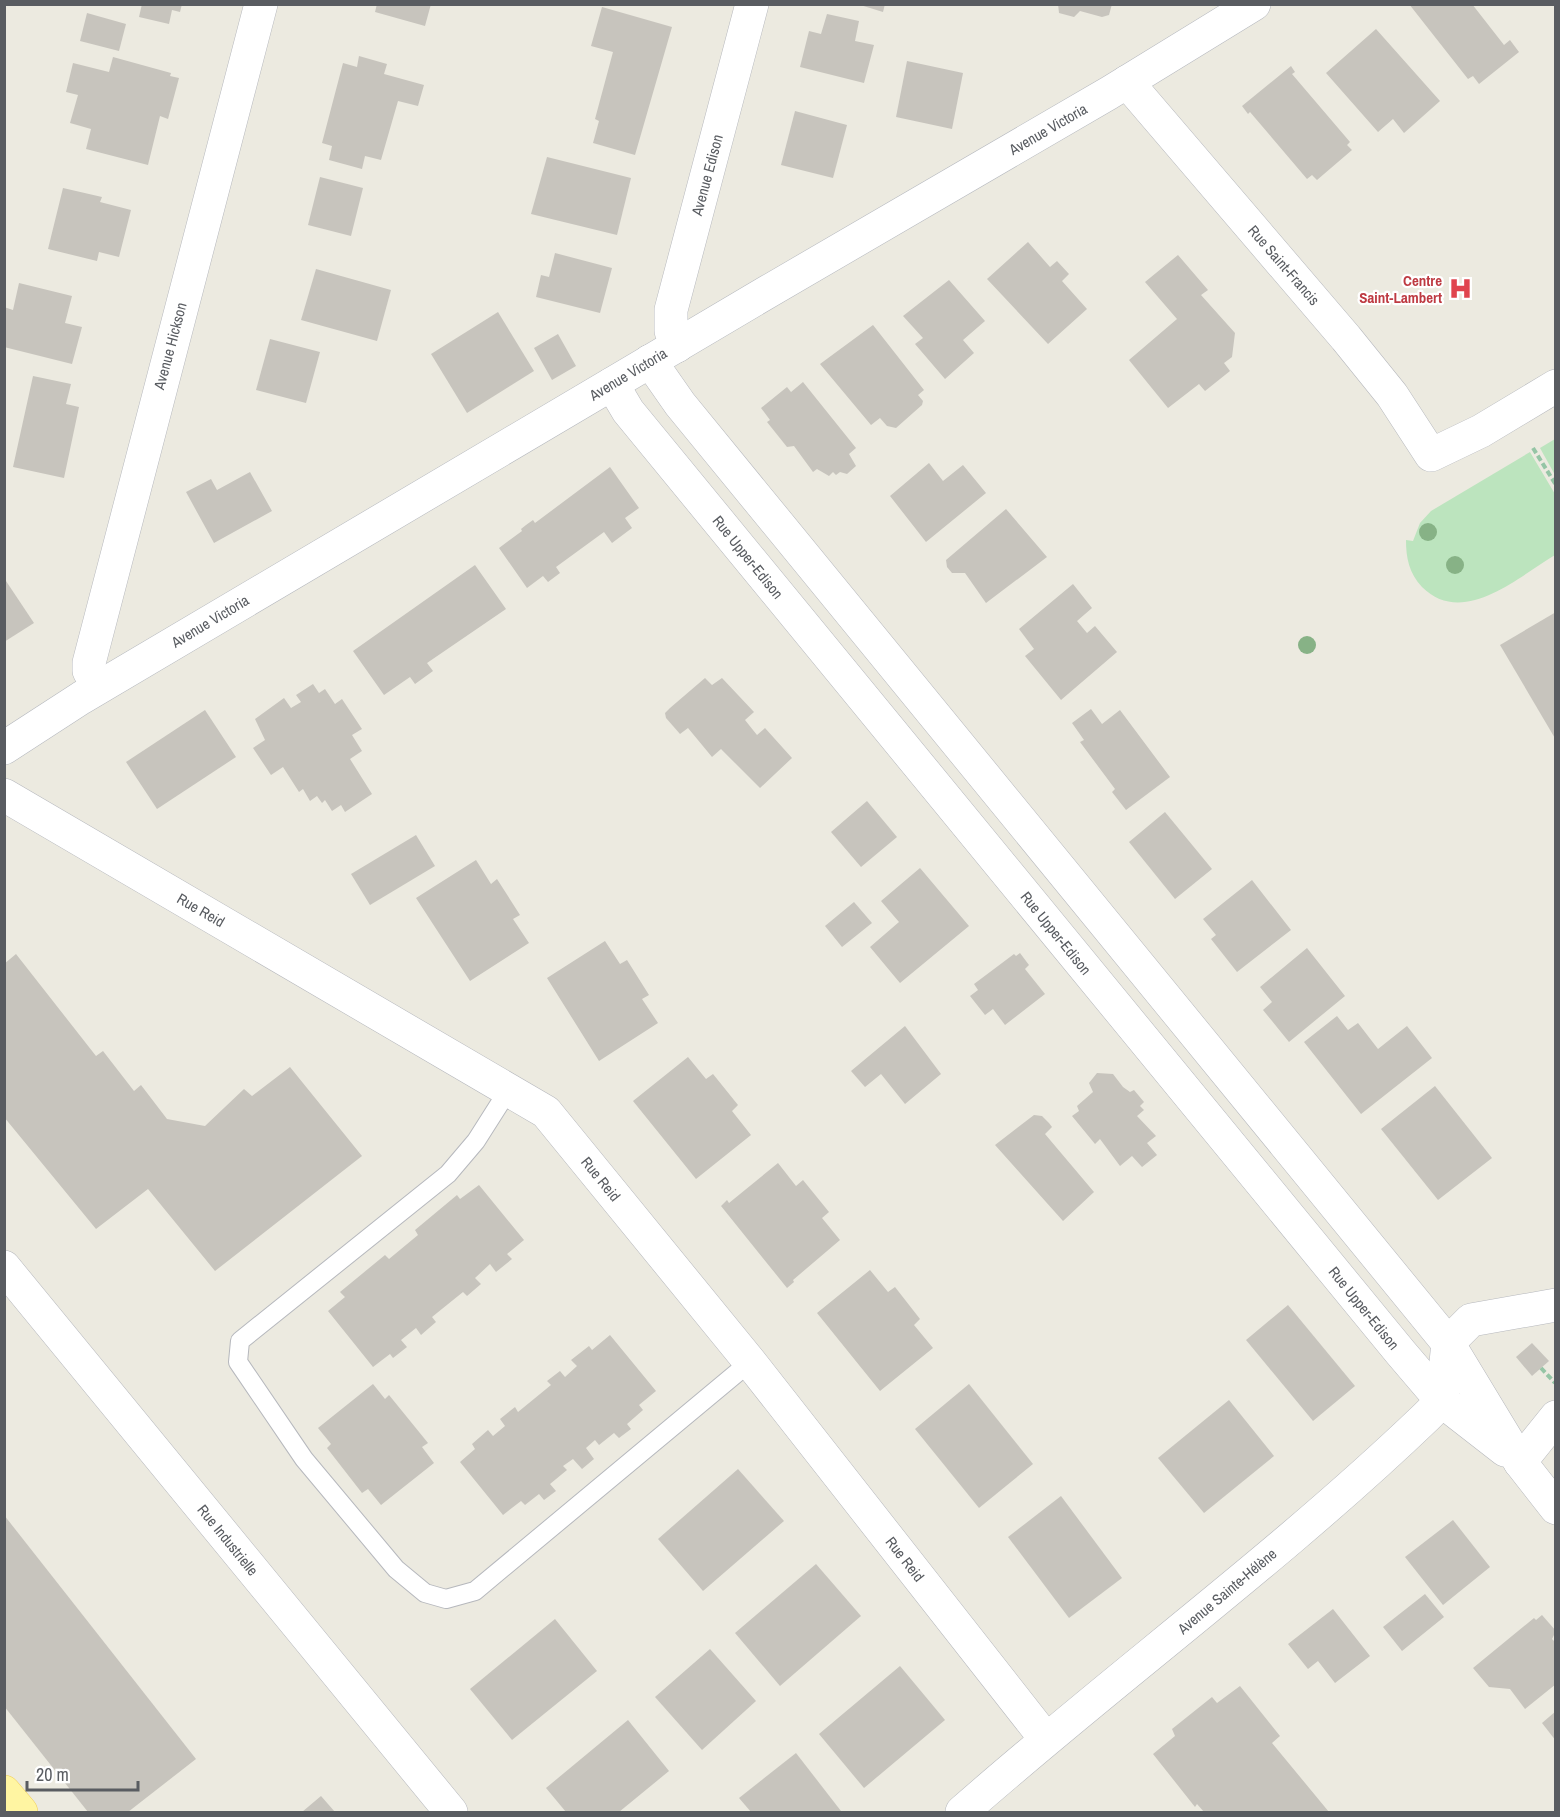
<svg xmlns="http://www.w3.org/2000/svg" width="1560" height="1817" viewBox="0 0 1560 1817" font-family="'Archivo Narrow',sans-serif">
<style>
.green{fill:#bce4be}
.building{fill:#c7c4bd}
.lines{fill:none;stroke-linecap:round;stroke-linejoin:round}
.lane-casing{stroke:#b6b8bd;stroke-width:20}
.street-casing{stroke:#b6b8bd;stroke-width:34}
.secondary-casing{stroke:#b6b9bf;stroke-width:34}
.primary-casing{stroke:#f1cd54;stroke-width:34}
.path{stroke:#95c5a5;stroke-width:4;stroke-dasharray:6 3;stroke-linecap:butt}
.lane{stroke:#fff;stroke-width:18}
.street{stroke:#fff;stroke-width:33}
.secondary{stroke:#fff;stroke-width:33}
.primary{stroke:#fff5a2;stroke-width:33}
.tree{fill:#87b286}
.labels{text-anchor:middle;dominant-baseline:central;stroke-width:4.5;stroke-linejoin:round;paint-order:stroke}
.street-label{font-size:15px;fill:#595c61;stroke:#fff}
.health-label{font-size:15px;font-weight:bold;fill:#be3a42;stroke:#fff;text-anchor:end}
</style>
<rect width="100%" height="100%" fill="#eceae0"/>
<g class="green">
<polygon points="1555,439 1555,475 1540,448"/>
<path d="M1530,452L1555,494V555C1518,577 1463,628 1422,587C1409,573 1406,558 1406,540L1413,541L1420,523L1431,511Z"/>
</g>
<g class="building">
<polygon points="142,4 182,4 180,12 172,10 169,24 139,17"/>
<polygon points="377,4 431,4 425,26 375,12"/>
<polygon points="857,4 885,4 883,12"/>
<polygon points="1058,4 1112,4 1109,15 1102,17 1080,11 1074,17 1059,13"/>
<polygon points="1409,4 1472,4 1504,45 1510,40 1519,52 1479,84 1473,76 1468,79"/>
<polygon points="602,7 672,27 635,155 593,143 599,121 595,119 613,52 591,46"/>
<polygon points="87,13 126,24 119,51 80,41"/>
<polygon points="827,14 859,21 855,41 874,45 864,83 800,67 809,31 821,34"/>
<polygon points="1376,29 1440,101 1404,133 1393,119 1378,132 1326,73"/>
<polygon points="359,56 387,64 384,74 424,85 418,106 398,101 381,160 365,156 362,169 329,160 332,146 322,143 343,63 357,67"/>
<polygon points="113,57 171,73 170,76 179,78 168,119 160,116 148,165 86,149 91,129 70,123 78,95 66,92 73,63 109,72"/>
<polygon points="907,61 963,73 952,129 896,117"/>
<polygon points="1291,66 1295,72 1292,74 1350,142 1347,145 1352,150 1317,180 1312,175 1307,179 1250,112 1248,114 1242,106"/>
<polygon points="795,111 847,125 833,178 781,165"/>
<polygon points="547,157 631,178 617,235 531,214"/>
<polygon points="320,177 363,188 351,236 308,225"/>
<polygon points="63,188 102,197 100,202 131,210 119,257 99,252 97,261 48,249"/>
<polygon points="1028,242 1050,267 1057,261 1069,274 1062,281 1087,309 1048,344 987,279"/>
<polygon points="555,253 612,268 600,313 536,297 541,275 549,277"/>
<polygon points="1178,255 1208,290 1201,295 1235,333 1232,357 1224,363 1230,371 1205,391 1199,384 1168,408 1129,360 1177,319 1145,282"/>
<polygon points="316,269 391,290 377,341 301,320"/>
<polygon points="949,280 985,321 963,340 974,353 945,379 915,344 923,338 903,316"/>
<polygon points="19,283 72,296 65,323 82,327 72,364 4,347 4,307 13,310"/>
<polygon points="498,312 534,371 467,413 431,354"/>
<polygon points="873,325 924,390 918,395 923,401 922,405 896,428 887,426 880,418 871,425 820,364"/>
<polygon points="558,334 576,366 552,380 534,348"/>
<polygon points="270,339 320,352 306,403 256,390"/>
<polygon points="33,376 71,384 66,404 79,407 64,478 13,467"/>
<polygon points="803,382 856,448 849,454 856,466 847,474 840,472 836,475 833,472 829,476 817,469 813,472 794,446 787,447 767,422 770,420 761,408 787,387 791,392"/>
<polygon points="929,463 943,481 963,465 986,493 926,542 890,496"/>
<polygon points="610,467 639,508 625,518 632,528 612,543 604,532 556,567 560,573 548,582 543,576 527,588 499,548 522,531 521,529 526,525 533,520 535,523"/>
<polygon points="250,472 272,511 214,543 186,492 211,479 217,490"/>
<polygon points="1006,509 1047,557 986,603 965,573 952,573 947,567 946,560"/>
<polygon points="475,565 506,609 427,663 433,671 415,684 410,677 384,695 353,651"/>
<polygon points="4,578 34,623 4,642"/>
<polygon points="1073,584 1092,608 1077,621 1087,633 1095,626 1117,652 1061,700 1025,656 1034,649 1019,629"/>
<polygon points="1556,612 1556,740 1500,645"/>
<polygon points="705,678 712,685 722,678 754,712 745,720 757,735 765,728 792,758 760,788 721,749 712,757 688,728 680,734 666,718 665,713 670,708"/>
<polygon points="313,684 319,693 325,689 335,704 342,699 362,729 352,735 362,751 350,759 372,794 345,812 341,805 332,811 325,800 322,803 317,796 310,801 303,789 299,792 283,767 271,775 253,748 265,740 255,719 284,698 291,708 301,702 296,695"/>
<polygon points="1091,709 1102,724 1120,710 1170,777 1126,810 1112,792 1115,789 1080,742 1084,740 1072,723"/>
<polygon points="205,710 236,757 157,809 126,762"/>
<polygon points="867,801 897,837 861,867 831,832"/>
<polygon points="1165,812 1212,869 1175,899 1129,842"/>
<polygon points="416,835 435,866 370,905 351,874"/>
<polygon points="476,860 491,884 497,879 520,915 513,919 529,943 470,981 416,898"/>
<polygon points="920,868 969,926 900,983 870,947 899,922 881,901"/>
<polygon points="1252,880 1291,930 1237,972 1211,939 1216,935 1203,919"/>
<polygon points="854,902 872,923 842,947 825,926"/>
<polygon points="605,941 620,964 627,960 649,995 642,999 658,1023 599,1061 547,978"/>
<polygon points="1307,948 1345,996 1289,1042 1263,1010 1272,1002 1260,987"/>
<polygon points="1020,953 1029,965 1025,969 1045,994 1005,1025 993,1009 985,1015 970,996 978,990 974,984 1014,954 1016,956"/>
<polygon points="16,954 96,1056 103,1051 134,1091 141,1085 167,1119 205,1126 244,1089 252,1096 290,1067 362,1156 215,1271 148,1189 96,1229 4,1117 4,964"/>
<polygon points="1337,1016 1348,1030 1358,1023 1378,1049 1407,1026 1432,1058 1361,1114 1304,1042"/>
<polygon points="905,1026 941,1074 905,1104 881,1074 865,1087 851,1071"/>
<polygon points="688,1057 706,1079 713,1074 738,1105 732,1111 751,1135 696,1179 633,1101"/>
<polygon points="1097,1073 1113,1074 1123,1087 1130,1092 1134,1090 1144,1102 1140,1106 1144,1110 1137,1116 1156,1136 1147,1143 1157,1155 1142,1167 1132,1156 1120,1166 1100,1139 1095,1144 1072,1116 1079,1111 1077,1106 1093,1092 1089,1083"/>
<polygon points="1435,1086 1492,1158 1438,1200 1381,1129"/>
<polygon points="1034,1115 1042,1116 1049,1123 1052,1127 1045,1134 1094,1192 1063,1221 995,1145"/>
<polygon points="778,1163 796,1186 803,1180 829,1212 822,1218 840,1240 793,1280 794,1282 787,1288 721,1206 727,1200 729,1203"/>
<polygon points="479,1185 524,1240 507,1254 512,1259 496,1272 490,1264 475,1278 481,1284 467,1296 463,1292 432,1317 436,1322 421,1335 416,1328 401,1340 407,1347 393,1358 390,1354 373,1367 328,1311 345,1297 340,1292 385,1255 389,1259 418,1235 415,1230 457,1195 460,1199"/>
<polygon points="870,1270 888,1292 895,1287 920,1319 914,1325 933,1348 880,1391 817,1313"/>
<polygon points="1288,1305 1355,1386 1313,1421 1246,1340"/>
<polygon points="610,1335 656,1391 639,1405 643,1410 627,1424 631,1429 619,1438 614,1433 599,1445 595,1440 586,1448 594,1459 582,1469 573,1459 563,1466 567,1470 550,1484 556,1491 544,1500 539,1494 525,1505 521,1501 503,1515 460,1462 475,1449 472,1444 488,1430 493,1436 505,1426 500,1419 515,1407 518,1412 551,1385 547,1381 560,1371 565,1377 577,1366 571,1360 589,1346 592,1350"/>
<polygon points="1532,1343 1549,1361 1532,1376 1516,1357"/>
<polygon points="373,1384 385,1399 389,1395 428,1443 422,1447 434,1463 381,1505 368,1489 362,1493 327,1448 331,1444 318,1428"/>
<polygon points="969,1384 1033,1464 979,1508 915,1429"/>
<polygon points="1229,1400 1274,1456 1204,1513 1158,1458"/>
<polygon points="738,1469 784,1521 703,1591 658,1539"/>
<polygon points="1061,1496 1122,1578 1069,1618 1008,1537"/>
<polygon points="4,1515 196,1759 128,1812 88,1812 4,1706"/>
<polygon points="1453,1520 1490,1567 1443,1605 1405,1557"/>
<polygon points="816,1564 861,1616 780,1686 735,1633"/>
<polygon points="1425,1594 1444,1617 1402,1651 1383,1627"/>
<polygon points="1333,1609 1370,1656 1335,1683 1318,1661 1308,1669 1288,1644"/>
<polygon points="1542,1615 1556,1631 1552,1639 1556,1643 1556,1684 1525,1709 1510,1689 1489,1687 1473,1668 1534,1618 1536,1620"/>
<polygon points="555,1619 597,1671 512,1740 470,1689"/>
<polygon points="710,1649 756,1701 702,1750 655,1697"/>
<polygon points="900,1666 945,1720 864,1788 819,1734"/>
<polygon points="1240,1686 1280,1736 1272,1743 1329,1812 1204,1812 1197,1804 1195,1807 1153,1754 1175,1736 1172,1729 1212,1697 1217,1703"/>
<polygon points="1556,1711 1556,1741 1542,1723"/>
<polygon points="628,1720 669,1771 619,1812 566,1812 546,1788"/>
<polygon points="796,1753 841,1811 751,1812 739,1798"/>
<polygon points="321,1796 335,1812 302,1812"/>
</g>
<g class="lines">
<defs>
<polyline id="lane" points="509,1089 476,1141 448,1174 240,1341 238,1362 304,1459 396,1569 425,1593 446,1599 475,1591 750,1362"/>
<g id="street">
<polyline points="1127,82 1346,338 1392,395 1431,455 1481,431 1556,386"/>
<polyline points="677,346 671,331 671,310 752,4"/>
<polyline points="650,361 680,404 1448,1343 1520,1462 1556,1508"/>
<polyline points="612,384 628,411 1401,1353 1442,1401 1505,1450"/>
<polyline points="98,687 89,671 89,663 261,4"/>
<polyline points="4,795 546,1112 750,1362 1045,1738"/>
<polyline points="4,1267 451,1812"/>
<polyline points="1520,1462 1556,1417"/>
<path d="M962,1812C1114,1678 1279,1558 1426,1417L1442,1401L1448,1343L1471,1320L1556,1305"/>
</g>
<polyline id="secondary" points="4,748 81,698 769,291 1109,93 1254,4"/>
<polyline id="primary" points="4,1792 21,1812"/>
</defs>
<use href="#lane" class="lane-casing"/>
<use href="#street" class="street-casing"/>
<use href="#secondary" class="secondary-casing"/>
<use href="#primary" class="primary-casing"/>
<g class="path">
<polyline points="1533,448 1556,485"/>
<polyline points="1541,1368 1555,1383"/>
</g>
<use href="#lane" class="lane"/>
<use href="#street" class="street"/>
<use href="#secondary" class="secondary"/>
<use href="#primary" class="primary"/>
</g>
<g class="tree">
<circle cx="1428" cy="532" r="9"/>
<circle cx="1455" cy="565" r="9"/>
<circle cx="1307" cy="645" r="9"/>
</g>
<defs>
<symbol id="hospital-bare" viewBox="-9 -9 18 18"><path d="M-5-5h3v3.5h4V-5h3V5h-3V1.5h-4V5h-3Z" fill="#e0444e" stroke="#fff" stroke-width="2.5" paint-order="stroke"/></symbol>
</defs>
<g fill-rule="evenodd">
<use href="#hospital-bare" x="1444" y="272" width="33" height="33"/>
</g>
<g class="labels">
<g class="street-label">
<text transform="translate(1048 129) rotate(-30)">Avenue Victoria</text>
<text transform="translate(707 175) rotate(-75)">Avenue Edison</text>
<text transform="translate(1284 265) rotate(49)">Rue Saint-Francis</text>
<text transform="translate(170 346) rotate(-75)">Avenue Hickson</text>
<text transform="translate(628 374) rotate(-31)">Avenue Victoria</text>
<text transform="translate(748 557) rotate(51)">Rue Upper-Edison</text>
<text transform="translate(210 621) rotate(-31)">Avenue Victoria</text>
<text transform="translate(201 910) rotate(30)">Rue Reid</text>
<text transform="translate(1056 933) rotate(51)">Rue Upper-Edison</text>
<text transform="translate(601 1179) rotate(51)">Rue Reid</text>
<text transform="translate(1364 1308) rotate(51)">Rue Upper-Edison</text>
<text transform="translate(228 1540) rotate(51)">Rue Industrielle</text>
<text transform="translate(905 1559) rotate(52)">Rue Reid</text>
<text transform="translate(1227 1591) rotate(-40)">Avenue Sainte-Hélène</text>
</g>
<g class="health-label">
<text x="1442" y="280">Centre<tspan x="1442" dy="17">Saint-Lambert</tspan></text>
</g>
</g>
<rect width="1560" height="1817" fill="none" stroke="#595c61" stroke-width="12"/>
<path d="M27 1781v9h111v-9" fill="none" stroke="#595c61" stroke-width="3"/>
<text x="36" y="1781" font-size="18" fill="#595c61" stroke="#ffffff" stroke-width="4.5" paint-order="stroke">20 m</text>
</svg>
